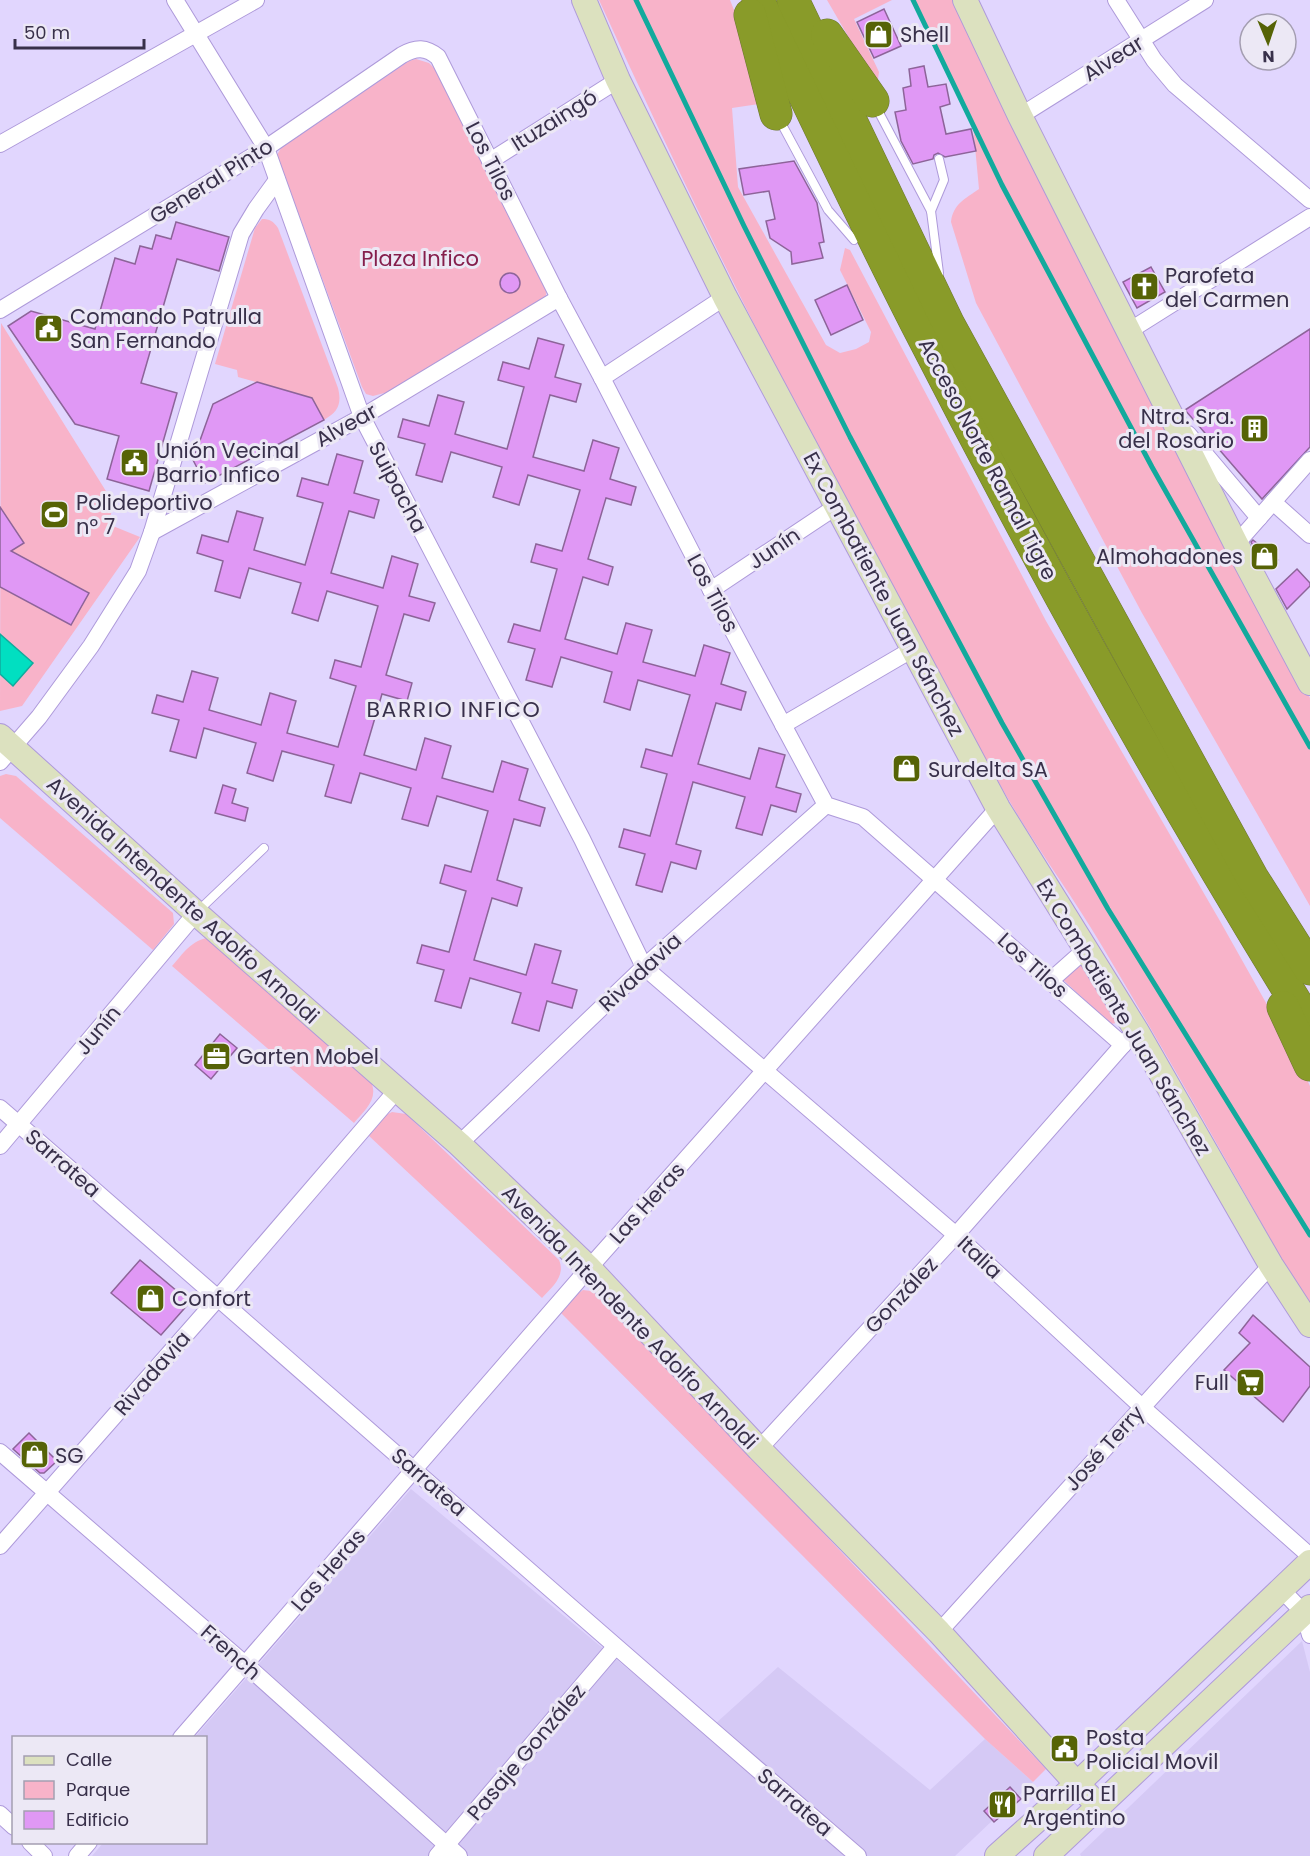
<svg xmlns="http://www.w3.org/2000/svg" width="1310" height="1856" viewBox="0 0 1310 1856" font-family="Poppins,sans-serif">
<style>
.built{fill:#d5c9f5}
.green{fill:#f8b3c9}
.water{fill:#01dfc1;stroke:#12aa9d;stroke-width:1.5}
.lines{fill:none;stroke-linecap:round;stroke-linejoin:round}
.stream{stroke:#12aa9d;stroke-width:5}
.building{fill:#e098f5;stroke:#8d6499;stroke-width:1.5}
.lane-casing{stroke:#ae9ada;stroke-width:10}
.street-casing{stroke:#ae9ada;stroke-width:18}
.secondary-casing{stroke:#ae9ada;stroke-width:26}
.highway-casing{stroke:#6d7635;stroke-width:33}
.lane{stroke:#fff;stroke-width:8}
.street{stroke:#fff;stroke-width:16}
.secondary{stroke:#dce1bf;stroke-width:24}
.highway{stroke:#899b29;stroke-width:32}
.labels{text-anchor:middle;dominant-baseline:central;stroke-width:6;stroke-linejoin:round;paint-order:stroke}
.poi-label{font-size:21px;fill:#38304a;stroke:#ece8f5;text-anchor:start}
.street-label{font-size:21px;fill:#38304a;stroke:#ece8f5}
.park-label{font-size:21px;fill:#851e4c;stroke:#ece8f5}
.neighbourhood-label{font-size:22px;letter-spacing:1.5px;fill:#38304a;stroke:#ece8f5}
</style>
<rect width="100%" height="100%" fill="#e1d6fe"/>
<g class="built">
<polygon points="411,1489 705,1733 778,1667 930,1790 985,1739 1033,1782 955,1856 92,1856 103,1843 206,1842 206,1738 195,1737"/>
<polygon points="1302,1641 1310,1672 1310,1856 1081,1856 1080,1854"/>
</g>
<g class="green">
<path d="M599,0H730L758,70L766,103L732,108L738,187L826,345L840,353L856,349L869,342L871,332L840,270L845,248L850,250L1046,621L1220,921L1293,1051L1310,1086V1310C1242,1188 1174,1066 1102,946C1069,890 1029,838 998,781C854,526 720,266 599,0Z"/>
<polygon points="827,0 892,0 854,19 879,72 877,86"/>
<path d="M913,0H954L1310,698V906L1142,613L976,303L951,222C953,204 965,199 979,189L973,125Z"/>
<polygon points="416,59 429,63 435,69 547,289 545,300 388,392 373,396 366,394 362,387 277,155 281,148 409,61"/>
<path d="M262,219C270,219 273,221 278,228L338,388C342,404 338,412 324,420L312,398L238,377L237,370L215,364L255,228Z"/>
<polygon points="1,323 114,504 108,524 140,537 22,706 0,711"/>
<polygon points="6,774 16,776 173,913 174,924 153,950 0,818 0,776"/>
<path d="M209,938L371,1082C379,1099 364,1111 354,1123L172,966C182,955 192,939 209,938Z"/>
<polygon points="1081,960 1117,1021 1116,1023 1111,1024 1060,977"/>
<path d="M392,1112L406,1114L559,1260C566,1276 552,1287 542,1298L368,1135L386,1115Z"/>
<polygon points="583,1290 591,1291 599,1295 1046,1769 1033,1782 985,1739 561,1313 575,1296"/>
</g>
<polygon class="water" points="0,634 33,663 13,686 0,674"/>
<g class="lines">
<g class="stream">
<polyline points="636,0 744,226 850,437 1002,723 1108,909 1310,1235"/>
<polyline points="913,0 1002,185 1152,467 1310,747"/>
</g>
</g>
<g class="building">
<polygon points="884,9 901,46 874,58 857,22"/>
<polygon points="924,66 928,87 946,84 950,104 940,107 946,134 971,129 976,151 945,157 938,153 934,155 933,159 913,164 901,141 895,112 906,110 903,88 911,86 909,69"/>
<polygon points="794,161 817,203 824,242 819,243 823,258 792,264 791,252 770,238 766,221 775,219 769,191 744,195 739,169"/>
<polygon points="176,222 229,237 219,271 177,259 141,383 177,393 149,491 107,479 119,436 75,424 8,326 31,311 95,329 115,258 135,264 140,246 152,249 156,235 171,239"/>
<polygon points="1151,267 1165,292 1137,308 1123,282"/>
<circle cx="510" cy="283" r="10"/>
<polygon points="847,285 863,320 831,335 815,300"/>
<polygon points="1310,329 1310,447 1262,499 1185,410"/>
<polygon points="538,338 564,345 555,377 581,384 576,402 550,395 533,457 584,471 593,440 619,448 610,479 636,487 631,505 606,498 588,559 613,567 608,585 583,577 565,639 617,654 626,623 652,630 643,662 695,676 704,645 730,653 721,684 746,692 741,710 716,703 698,764 750,779 759,748 785,755 776,787 801,794 796,812 771,805 762,835 736,828 745,797 693,782 676,844 701,851 696,869 671,862 662,892 636,885 645,854 619,847 624,829 650,836 667,774 641,767 646,749 672,756 690,695 638,680 630,710 604,702 612,672 561,657 552,687 526,680 535,649 508,642 514,624 540,631 557,569 531,562 536,544 562,551 580,490 528,475 519,505 493,497 502,467 451,452 442,482 416,475 425,444 398,437 403,419 429,426 438,395 464,402 455,434 507,449 524,387 498,380 503,362 529,369"/>
<polygon points="257,382 312,398 324,420 205,483 193,460 213,404"/>
<polygon points="337,454 363,461 354,493 379,500 374,518 349,511 331,573 383,588 392,556 418,564 409,596 435,603 429,621 404,614 386,675 412,683 407,701 382,694 364,755 416,770 425,738 451,746 442,778 493,792 502,761 528,769 519,800 545,808 540,826 514,819 497,880 522,888 517,906 492,898 474,960 526,975 535,944 561,951 552,983 577,990 572,1008 547,1001 539,1031 512,1023 521,993 470,978 461,1008 435,1001 444,970 417,963 422,945 449,952 466,891 440,883 445,865 471,872 488,811 437,796 428,826 402,819 411,788 360,773 351,803 325,796 334,765 282,751 273,781 247,773 256,743 204,728 196,758 170,751 179,720 152,713 157,695 183,702 192,671 218,678 209,710 261,725 270,693 296,701 287,733 338,747 356,686 330,678 335,660 361,667 378,606 327,591 318,621 292,613 301,583 249,568 240,598 215,591 223,561 197,553 202,535 228,542 237,511 263,518 254,550 305,565 323,503 297,496 302,478 328,485"/>
<polygon points="0,507 24,543 11,551 89,593 71,625 0,587"/>
<polygon points="1253,540 1278,560 1265,568 1251,542"/>
<polygon points="1297,569 1310,583 1310,586 1287,609 1276,589"/>
<polygon points="223,785 236,789 232,803 248,808 245,821 215,813"/>
<polygon points="220,1034 237,1048 211,1079 195,1065"/>
<polygon points="140,1260 190,1302 161,1335 111,1293"/>
<polygon points="1253,1315 1310,1367 1310,1386 1283,1422 1224,1370 1250,1343 1239,1333"/>
<polygon points="29,1433 57,1461 44,1473 40,1473 13,1449"/>
<polygon points="1010,1787 1021,1799 994,1822 984,1811"/>
</g>
<g class="lines">
<defs>
<g id="lane">
<polyline points="875,105 931,211 939,273"/>
<polyline points="779,119 828,210 854,240"/>
<polyline points="931,211 944,180 939,159"/>
<polyline points="198,911 264,848"/>
</g>
<g id="street">
<polyline points="175,0 266,148 362,417 582,839 644,967 956,1235 1142,1407 1310,1556"/>
<polyline points="1116,0 1154,60 1175,85 1310,200"/>
<polyline points="1020,116 1205,0"/>
<polyline points="0,144 256,0"/>
<polyline points="490,161 618,80"/>
<path d="M0,310L266,148L402,55C416,47 426,47 438,57L559,298L602,378L711,590L826,805L863,817L1123,1045"/>
<polyline points="1129,331 1310,217"/>
<polyline points="602,378 725,297"/>
<polyline points="1188,434 1259,518"/>
<polyline points="1273,502 1310,535"/>
<polyline points="152,532 362,417 559,298"/>
<polyline points="1236,544 1310,460"/>
<polyline points="711,590 837,506"/>
<polyline points="783,725 913,649"/>
<polyline points="0,762 39,717 91,646 138,571 152,532 241,234 256,209 277,180"/>
<polyline points="1050,981 1086,949"/>
<path d="M0,1108C287,1357 570,1609 858,1856"/>
<polyline points="459,1144 644,967 826,805"/>
<polyline points="0,1146 196,913"/>
<polyline points="759,1449 956,1235 1129,1038"/>
<polyline points="0,1452 245,1664 459,1856"/>
<polyline points="0,1546 218,1298 397,1090"/>
<polyline points="1281,1589 1304,1613 1310,1635"/>
<polyline points="939,1632 1271,1265"/>
<polyline points="181,1738 589,1268 998,808"/>
<polyline points="0,1814 14,1827"/>
<polyline points="30,1842 44,1856"/>
<polyline points="77,1856 89,1842"/>
<polyline points="437,1856 615,1647"/>
</g>
<g id="secondary">
<polyline points="584,0 618,80 725,297 998,808 1136,1030 1271,1265 1310,1325"/>
<polyline points="965,0 1020,116 1236,544 1310,683"/>
<polyline points="0,736 196,913 459,1144 589,1268 759,1449 939,1632 1077,1784 1099,1806"/>
<polyline points="997,1856 1077,1784 1310,1562"/>
<polyline points="1046,1856 1310,1607"/>
</g>
<g id="highway">
<path d="M758,0C812,110 864,222 920,331C1041,567 1170,800 1310,1025"/>
<polyline points="793,0 948,323 1252,877 1310,969"/>
<polyline points="750,15 776,114"/>
<polyline points="827,35 873,101"/>
<polyline points="1283,1007 1310,1065"/>
</g>
</defs>
<use href="#lane" class="lane-casing"/>
<use href="#street" class="street-casing"/>
<use href="#secondary" class="secondary-casing"/>
<use href="#highway" class="highway-casing"/>
<use href="#lane" class="lane"/>
<use href="#street" class="street"/>
<use href="#secondary" class="secondary"/>
<use href="#highway" class="highway"/>
</g>
<defs>
<symbol id="shop-square" viewBox="-11 -11 22 22"><rect x="-9" y="-9" width="18" height="18" rx="4" fill="#566306" stroke="#ece8f5"/><path d="M-5-2.5h2.3a2.7 3.5 0 0 1 5.4 0H5L5.5 6h-11ZM-1.5-2.5h3a1.5 2.3 0 0 0-3 0Z" fill="#fff"/></symbol>
<symbol id="church-square" viewBox="-11 -11 22 22"><rect x="-9" y="-9" width="18" height="18" rx="4" fill="#566306" stroke="#ece8f5"/><path d="M-1.2-6h2.4v3.5h3.3v2.4h-3.3V6h-2.4V-.1h-3.3v-2.4h3.3Z" fill="#fff"/></symbol>
<symbol id="civic-square" viewBox="-11 -11 22 22"><rect x="-9" y="-9" width="18" height="18" rx="4" fill="#566306" stroke="#ece8f5"/><path d="M-.6-6.5H3V-4.5H.6V-3L4-1V1h2V6H-6V1h2V-1L-.6-3ZM-1.2 2.5V6h2.4V2.5Z" fill="#fff"/></symbol>
<symbol id="building-square" viewBox="-11 -11 22 22"><rect x="-9" y="-9" width="18" height="18" rx="4" fill="#566306" stroke="#ece8f5"/><path d="M-4-6H4V6H1V3H-1V6H-4ZM-2.5-4.3h1.7v1.8h-1.7ZM.8-4.3h1.7v1.8H.8ZM-2.5-1h1.7V.8h-1.7ZM.8-1h1.7V.8H.8Z" fill="#fff"/></symbol>
<symbol id="stadium-square" viewBox="-11 -11 22 22"><rect x="-9" y="-9" width="18" height="18" rx="4" fill="#566306" stroke="#ece8f5"/><path d="M0-5a6.5 5 0 1 0 0 10a6.5 5 0 1 0 0-10ZM-3.5-1.8h7v3.6h-7Z" fill="#fff"/></symbol>
<symbol id="office-square" viewBox="-11 -11 22 22"><rect x="-9" y="-9" width="18" height="18" rx="4" fill="#566306" stroke="#ece8f5"/><path d="M-6-3h4V-5.5h4V-3h4V5H-6ZM-1-4.5V-3h2v-1.5ZM-6 0V1H6V0Z" fill="#fff"/></symbol>
<symbol id="supermarket-square" viewBox="-11 -11 22 22"><rect x="-9" y="-9" width="18" height="18" rx="4" fill="#566306" stroke="#ece8f5"/><path d="M-6-5.5h2.5l.6 2H6L4.5 2H-2.5L-4.4-4H-6ZM-1.5 3.2a1.3 1.3 0 1 0 .1 0ZM3 3.2a1.3 1.3 0 1 0 .1 0Z" fill="#fff"/></symbol>
<symbol id="restaurant-square" viewBox="-11 -11 22 22"><rect x="-9" y="-9" width="18" height="18" rx="4" fill="#566306" stroke="#ece8f5"/><path d="M-5-6h1v4h1v-4h1v4h1v-4h1v5L-1.5 .5V6h-2V.5L-5-1ZM5-6V6H3V1.5H1.5Q1.5-4 5-6Z" fill="#fff"/></symbol>
</defs>
<g fill-rule="evenodd">
<use href="#shop-square" x="862" y="18" width="33" height="33"/>
<use href="#church-square" x="1128" y="270" width="33" height="33"/>
<use href="#civic-square" x="32" y="312" width="33" height="33"/>
<use href="#building-square" x="1238" y="412" width="33" height="33"/>
<use href="#civic-square" x="118" y="446" width="33" height="33"/>
<use href="#stadium-square" x="38" y="498" width="33" height="33"/>
<use href="#shop-square" x="1248" y="540" width="33" height="33"/>
<use href="#shop-square" x="890" y="752" width="33" height="33"/>
<use href="#office-square" x="200" y="1040" width="33" height="33"/>
<use href="#shop-square" x="134" y="1282" width="33" height="33"/>
<use href="#supermarket-square" x="1234" y="1366" width="33" height="33"/>
<use href="#shop-square" x="18" y="1438" width="33" height="33"/>
<use href="#civic-square" x="1048" y="1732" width="33" height="33"/>
<use href="#restaurant-square" x="986" y="1788" width="33" height="33"/>
</g>
<g class="labels">
<g class="poi-label">
<text x="900" y="34">Shell</text>
<text x="1165" y="275">Parofeta<tspan x="1165" dy="24">del Carmen</tspan></text>
<text x="70" y="316">Comando Patrulla<tspan x="70" dy="24">San Fernando</tspan></text>
<text x="1234" y="416" text-anchor="end">Ntra. Sra.<tspan x="1234" dy="24">del Rosario</tspan></text>
<text x="156" y="450">Unión Vecinal<tspan x="156" dy="24">Barrio Infico</tspan></text>
<text x="76" y="502">Polideportivo<tspan x="76" dy="24">n° 7</tspan></text>
<text x="1243" y="556" text-anchor="end">Almohadones</text>
<text x="928" y="769">Surdelta SA</text>
<text x="237" y="1056">Garten Mobel</text>
<text x="172" y="1298">Confort</text>
<text x="1229" y="1382" text-anchor="end">Full</text>
<text x="55" y="1455">SG</text>
<text x="1086" y="1737">Posta<tspan x="1086" dy="24">Policial Movil</tspan></text>
<text x="1023" y="1793">Parrilla El<tspan x="1023" dy="24">Argentino</tspan></text>
</g>
<g class="street-label">
<text transform="translate(1113 58) rotate(-32)">Alvear</text>
<text transform="translate(554 120) rotate(-32)">Ituzaingó</text>
<text transform="translate(491 161) rotate(63)">Los Tilos</text>
<text transform="translate(211 181) rotate(-32)">General Pinto</text>
<text transform="translate(346 425) rotate(-29)">Alvear</text>
<text transform="translate(988 459) rotate(62)">Acceso Norte Ramal Tigre</text>
<text transform="translate(398 487) rotate(62)">Suipacha</text>
<text transform="translate(774 548) rotate(-34)">Junín</text>
<text transform="translate(713 593) rotate(62)">Los Tilos</text>
<text transform="translate(884 594) rotate(62)">Ex Combatiente Juan Sánchez</text>
<text transform="translate(183 900) rotate(42)">Avenida Intendente Adolfo Arnoldi</text>
<text transform="translate(1033 965) rotate(42)">Los Tilos</text>
<text transform="translate(640 972) rotate(-43)">Rivadavia</text>
<text transform="translate(1124 1017) rotate(59)">Ex Combatiente Juan Sánchez</text>
<text transform="translate(98 1030) rotate(-50)">Junín</text>
<text transform="translate(63 1163) rotate(41)">Sarratea</text>
<text transform="translate(647 1203) rotate(-48)">Las Heras</text>
<text transform="translate(980 1257) rotate(43)">Italia</text>
<text transform="translate(901 1295) rotate(-47)">González</text>
<text transform="translate(630 1317) rotate(46)">Avenida Intendente Adolfo Arnoldi</text>
<text transform="translate(152 1373) rotate(-49)">Rivadavia</text>
<text transform="translate(1104 1448) rotate(-48)">José Terry</text>
<text transform="translate(429 1482) rotate(41)">Sarratea</text>
<text transform="translate(328 1570) rotate(-49)">Las Heras</text>
<text transform="translate(231 1652) rotate(41)">French</text>
<text transform="translate(526 1752) rotate(-50)">Pasaje González</text>
<text transform="translate(795 1802) rotate(41)">Sarratea</text>
</g>
<g class="park-label">
<text x="420" y="258">Plaza Infico</text>
</g>
<g class="neighbourhood-label">
<text x="454" y="709">BARRIO INFICO</text>
</g>
</g>
<rect x="12" y="1736" width="195" height="108" fill="#ece8f5" stroke="#a49eb1" stroke-width="1.5"/>
<rect x="24" y="1756" width="30" height="9" fill="#dce1bf" stroke="#a49eb1" stroke-width="1.5"/>
<text x="66" y="1766" font-size="18" fill="#38304a">Calle</text>
<rect x="24" y="1781" width="30" height="18" fill="#f8b3c9" stroke="#a49eb1" stroke-width="1.5"/>
<text x="66" y="1796" font-size="18" fill="#38304a">Parque</text>
<rect x="24" y="1811" width="30" height="18" fill="#e098f5" stroke="#a49eb1" stroke-width="1.5"/>
<text x="66" y="1826" font-size="18" fill="#38304a">Edificio</text>
<g transform="translate(1268 42) rotate(178)"><circle r="28" fill="#ece8f5" stroke="#a49eb1" stroke-width="1.5"/>
<path d="M0-4.5L10 22L0 15L-10 22Z" fill="#566306"/>
<text y="-9" font-size="16" font-weight="bold" text-anchor="middle" fill="#38304a">N</text>
</g>
<path d="M15 39v9h129v-9" fill="none" stroke="#38304a" stroke-width="3"/>
<text x="24" y="39" font-size="18" fill="#38304a" stroke="#ece8f5" stroke-width="4.5" paint-order="stroke">50 m</text>
</svg>
